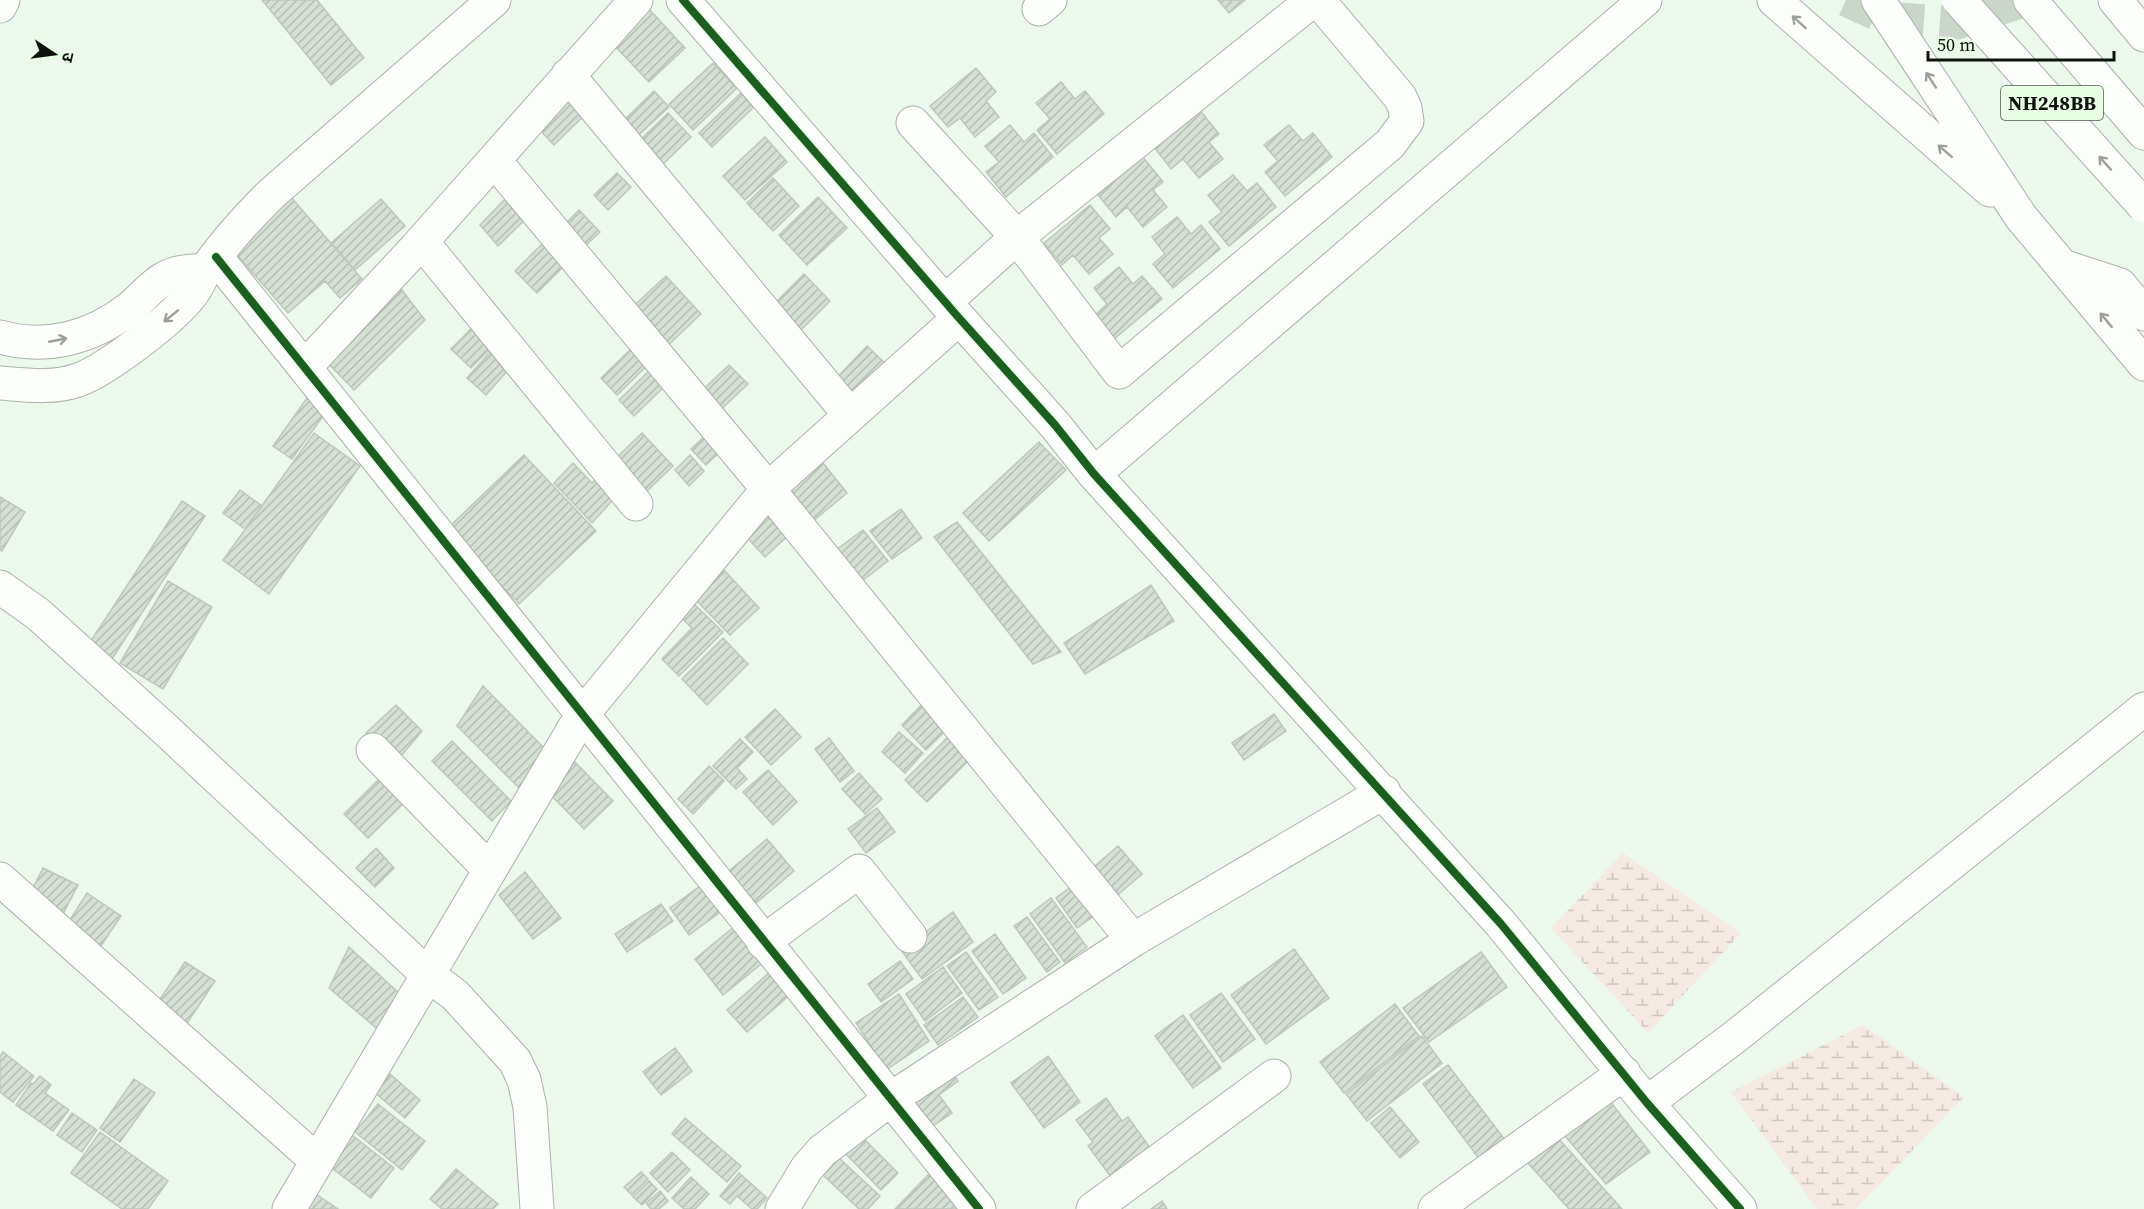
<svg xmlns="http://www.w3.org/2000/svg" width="2144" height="1209" font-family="'Source Serif 4','Noto Sans Devanagari',serif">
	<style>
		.wetland { fill: url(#wetland-marsh) }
		.building { fill: url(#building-hatch); stroke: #bec7bc; stroke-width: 1.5 }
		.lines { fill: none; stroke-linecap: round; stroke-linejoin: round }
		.highway-tunnel { stroke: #cbd6ca; stroke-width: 33; stroke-dasharray: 33 16; stroke-linecap: butt }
		.minor-casing { stroke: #aab3a8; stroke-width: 35 }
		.highway-casing { stroke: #aab3a8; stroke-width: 35 }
		.minor { stroke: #fcfefc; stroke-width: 33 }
		.highway { stroke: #fcfefc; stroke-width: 33 }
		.highway-bridge-casing { stroke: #aab3a8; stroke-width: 35; stroke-linecap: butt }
		.highway-bridge { stroke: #fcfefc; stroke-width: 33 }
		.cycleway-casing { stroke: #e8fee5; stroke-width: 11 }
		.cycleway { stroke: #1b5e20; stroke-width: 8 }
		.oneway { stroke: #9ca09c }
		.labels { text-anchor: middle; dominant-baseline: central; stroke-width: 6; stroke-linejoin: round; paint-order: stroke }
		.shield { fill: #e8fee5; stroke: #4f5a4d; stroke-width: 1.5 }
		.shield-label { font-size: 20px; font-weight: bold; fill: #0d140c }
	</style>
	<defs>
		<pattern id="wetland-marsh" width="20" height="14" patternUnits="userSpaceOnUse" patternTransform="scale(1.5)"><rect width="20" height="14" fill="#f4e9e3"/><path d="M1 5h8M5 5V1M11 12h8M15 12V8" fill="none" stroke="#d0c7c2"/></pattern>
		<pattern id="building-hatch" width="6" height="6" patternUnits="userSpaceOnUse" patternTransform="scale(1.5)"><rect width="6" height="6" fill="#d5dfd4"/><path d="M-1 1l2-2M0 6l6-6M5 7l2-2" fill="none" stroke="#b6beb5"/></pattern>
	</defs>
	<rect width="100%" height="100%" fill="#ecf8eb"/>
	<path class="wetland" d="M 1623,853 L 1741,933 L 1648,1033 L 1551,928 Z
		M 1863,1025 L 1964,1097 L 1856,1209 L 1817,1209 L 1731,1092 Z"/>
	<path class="building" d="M 262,0 L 317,0 L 364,58 L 331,85 Z
		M 1218,0 L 1245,0 L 1229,13 Z
		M 648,8 L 685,48 L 649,82 L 611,42 Z
		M 713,63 L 737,88 L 693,130 L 669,104 Z
		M 976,68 L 996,92 L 986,101 L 999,117 L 975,137 L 960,118 L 948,127 L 930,106 Z
		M 1061,82 L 1075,99 L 1085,91 L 1104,114 L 1057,154 L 1037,130 L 1050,119 L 1036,103 Z
		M 569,88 L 590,110 L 554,145 L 533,123 Z
		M 654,91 L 669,107 L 631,142 L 617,127 Z
		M 741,93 L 754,107 L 712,147 L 699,133 Z
		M 1199,109 L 1219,134 L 1209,142 L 1223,159 L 1199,178 L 1183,159 L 1171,169 L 1154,147 Z
		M 668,113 L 691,137 L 657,170 L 634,146 Z
		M 1010,125 L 1024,142 L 1034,133 L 1053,157 L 1006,197 L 986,172 L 999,162 L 985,146 Z
		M 1289,125 L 1303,141 L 1313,133 L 1332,157 L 1285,196 L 1265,172 L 1278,161 L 1264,145 Z
		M 765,137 L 787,162 L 745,200 L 723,176 Z
		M 1143,157 L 1163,182 L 1153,190 L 1167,207 L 1143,227 L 1127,207 L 1116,217 L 1098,195 Z
		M 617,173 L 631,187 L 608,210 L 594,195 Z
		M 1233,175 L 1247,191 L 1257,183 L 1276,207 L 1229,246 L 1209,222 L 1222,212 L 1208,195 Z
		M 773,178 L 799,206 L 773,231 L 747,203 Z
		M 513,191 L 532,213 L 498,246 L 480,225 Z
		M 290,196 L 362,279 L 340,298 L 325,281 L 288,313 L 231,248 Z
		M 818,197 L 847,228 L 807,265 L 779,235 Z
		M 381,199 L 405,226 L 355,270 L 331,243 Z
		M 1090,205 L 1110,229 L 1099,238 L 1113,254 L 1089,274 L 1073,255 L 1062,265 L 1044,243 Z
		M 579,210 L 600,232 L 581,250 L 560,229 Z
		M 1177,217 L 1191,234 L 1201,225 L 1220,249 L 1173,288 L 1153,264 L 1165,254 L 1152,237 Z
		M 549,237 L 571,259 L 537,293 L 515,271 Z
		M 1119,267 L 1133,284 L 1142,276 L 1162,299 L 1114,339 L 1095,315 L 1107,304 L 1094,288 Z
		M 804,274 L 830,301 L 795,336 L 769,309 Z
		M 666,276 L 701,314 L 662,351 L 626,313 Z
		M 401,289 L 425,320 L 354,390 L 324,359 Z
		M 482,318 L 499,340 L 471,368 L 451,349 Z
		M 498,343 L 517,360 L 486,395 L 467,378 Z
		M 635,345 L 651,362 L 617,395 L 601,378 Z
		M 867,346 L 888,366 L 850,405 L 830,385 Z
		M 729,365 L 748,384 L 713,417 L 694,398 Z
		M 654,366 L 669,382 L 634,416 L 619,400 Z
		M 307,398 L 326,412 L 292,459 L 273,446 Z
		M 710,431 L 725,447 L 706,465 L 691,449 Z
		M 314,433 L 360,466 L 269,594 L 223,560 Z
		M 642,433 L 673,466 L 642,496 L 611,463 Z
		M 1039,442 L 1066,470 L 989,541 L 963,513 Z
		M 524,455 L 596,531 L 519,604 L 447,529 Z
		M 690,455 L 704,471 L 689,486 L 675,470 Z
		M 573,463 L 592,483 L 603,472 L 620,492 L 592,523 L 554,483 Z
		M 823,463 L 847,493 L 813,521 L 789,491 Z
		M 240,490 L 262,506 L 245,529 L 223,513 Z
		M 0,497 L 25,512 L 2,551 L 0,550 Z
		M 182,501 L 205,516 L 110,662 L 87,647 Z
		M 770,508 L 792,532 L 765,557 L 743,533 Z
		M 901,509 L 922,538 L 892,559 L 870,531 Z
		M 957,522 L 1061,652 L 1033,664 L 934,537 Z
		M 863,530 L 888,561 L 857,585 L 832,553 Z
		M 724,570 L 759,608 L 730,635 L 694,598 Z
		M 168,581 L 212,607 L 163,689 L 120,663 Z
		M 1151,585 L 1174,621 L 1085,674 L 1064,643 Z
		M 691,601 L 723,632 L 679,676 L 662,659 L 692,628 L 678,615 Z
		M 723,638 L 748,664 L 707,705 L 682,679 Z
		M 483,686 L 548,752 L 519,788 L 457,726 Z
		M 925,701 L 950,726 L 926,750 L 902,725 Z
		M 396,705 L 422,731 L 396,762 L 366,733 Z
		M 775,709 L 801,737 L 771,765 L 745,737 Z
		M 1274,714 L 1286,731 L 1244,760 L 1232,743 Z
		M 956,729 L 978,751 L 927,802 L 905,780 Z
		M 899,732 L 923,753 L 905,773 L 882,752 Z
		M 829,738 L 854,771 L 840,782 L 815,749 Z
		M 740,739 L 753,752 L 737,768 L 747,779 L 736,789 L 713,766 Z
		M 452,741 L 511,801 L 492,821 L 432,761 Z
		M 575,762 L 613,801 L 584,829 L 546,790 Z
		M 709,766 L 724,781 L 693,814 L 678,799 Z
		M 768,770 L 797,802 L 773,825 L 743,792 Z
		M 859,773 L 882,799 L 865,814 L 842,789 Z
		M 383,775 L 407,800 L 368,838 L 344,814 Z
		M 877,808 L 895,832 L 866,853 L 848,829 Z
		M 767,839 L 794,871 L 756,903 L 729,871 Z
		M 1118,846 L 1142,874 L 1112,900 L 1088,872 Z
		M 376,848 L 394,868 L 375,887 L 356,868 Z
		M 43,868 L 78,885 L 63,914 L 29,896 Z
		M 525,872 L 561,918 L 533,939 L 499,895 Z
		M 1080,880 L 1102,910 L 1077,928 L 1056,898 Z
		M 703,884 L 723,910 L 689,935 L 670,908 Z
		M 87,893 L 121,916 L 97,952 L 66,926 Z
		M 1051,898 L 1087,947 L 1065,963 L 1030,914 Z
		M 661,904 L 673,921 L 627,952 L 615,934 Z
		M 953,912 L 973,942 L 922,979 L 901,950 Z
		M 1027,917 L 1060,962 L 1047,972 L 1014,926 Z
		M 736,925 L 765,961 L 723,995 L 695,959 Z
		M 995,934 L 1026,978 L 1003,994 L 972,951 Z
		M 349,947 L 400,994 L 381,1032 L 329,988 Z
		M 1294,949 L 1329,998 L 1266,1044 L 1231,995 Z
		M 966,952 L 998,997 L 979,1010 L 947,966 Z
		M 1481,952 L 1507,987 L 1429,1042 L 1403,1008 Z
		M 900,961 L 913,979 L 881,1002 L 868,984 Z
		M 185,962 L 215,981 L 184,1028 L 154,1008 Z
		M 943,967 L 962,993 L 925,1021 L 906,994 Z
		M 770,972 L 790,995 L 747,1032 L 727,1010 Z
		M 1221,993 L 1255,1039 L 1223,1062 L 1190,1015 Z
		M 899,994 L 929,1041 L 886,1070 L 856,1023 Z
		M 963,997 L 978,1017 L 938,1045 L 924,1025 Z
		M 1395,1004 L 1419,1036 L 1344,1093 L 1320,1062 Z
		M 1183,1015 L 1221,1068 L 1193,1088 L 1155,1036 Z
		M 1422,1036 L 1442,1063 L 1367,1121 L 1346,1094 Z
		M 675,1048 L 692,1071 L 661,1095 L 643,1072 Z
		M 3,1052 L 34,1076 L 13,1102 L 0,1092 L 0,1056 Z
		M 1048,1056 L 1080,1102 L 1044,1128 L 1011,1083 Z
		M 946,1063 L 958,1081 L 939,1095 L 952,1113 L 930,1128 L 904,1091 Z
		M 1448,1065 L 1509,1145 L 1483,1164 L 1423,1084 Z
		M 390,1074 L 420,1100 L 405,1118 L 375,1093 Z
		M 40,1076 L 51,1085 L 45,1093 L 69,1110 L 53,1131 L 16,1105 L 31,1083 L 33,1084 Z
		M 134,1079 L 155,1093 L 120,1142 L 100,1128 Z
		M 1605,1095 L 1650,1152 L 1606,1184 L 1559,1129 Z
		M 1106,1098 L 1122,1121 L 1128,1117 L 1153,1152 L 1114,1181 L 1088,1146 L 1093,1142 L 1076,1120 Z
		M 378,1104 L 425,1141 L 402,1170 L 355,1132 Z
		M 1390,1107 L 1419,1142 L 1400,1158 L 1371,1123 Z
		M 72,1113 L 97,1130 L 82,1152 L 57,1135 Z
		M 685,1118 L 741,1166 L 727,1182 L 672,1134 Z
		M 100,1132 L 168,1181 L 148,1209 L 122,1209 L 71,1173 Z
		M 858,1133 L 898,1173 L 881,1190 L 841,1149 Z
		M 352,1135 L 394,1168 L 371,1198 L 328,1165 Z
		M 1557,1137 L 1622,1209 L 1569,1209 L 1528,1163 Z
		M 672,1152 L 690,1170 L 668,1192 L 650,1173 Z
		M 839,1158 L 880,1196 L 868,1209 L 859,1209 L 823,1175 Z
		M 456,1169 L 498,1204 L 493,1209 L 442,1209 L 430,1199 Z
		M 933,1170 L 962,1209 L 895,1209 Z
		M 641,1172 L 648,1179 L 632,1195 L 624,1187 Z
		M 739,1173 L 767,1198 L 757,1209 L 752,1209 L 737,1196 L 730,1204 L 720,1196 Z
		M 691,1177 L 709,1194 L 695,1209 L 684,1209 L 672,1198 Z
		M 649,1181 L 657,1189 L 642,1205 L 633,1197 Z
		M 660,1191 L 668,1201 L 659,1209 L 651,1209 L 646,1203 Z
		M 316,1194 L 338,1209 L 306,1209 Z
		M 1162,1201 L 1167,1209 L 1151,1209 Z"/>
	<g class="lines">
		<path class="highway-tunnel" d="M 1846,0 L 1885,18 L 1957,23 L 2026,0"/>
		<defs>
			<path id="minor" d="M 683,0 L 959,318 L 1055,425 L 1094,474 L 1501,924 L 1647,1103 L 1740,1209
				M 0,6 L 3,0
				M 1039,9 L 1050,0
				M 568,75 L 850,415
				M 913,123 L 1017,237 L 1119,372 L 1390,144 L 1407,121 L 1405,108 L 1400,97 L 1318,0
				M 494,160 L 768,489 L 1133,940
				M 422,242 L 636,504
				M 216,257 L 979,1209
				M 946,301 L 1017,237 L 1313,0
				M 0,337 C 46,350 92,338 130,308 C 141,299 152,285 165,278 C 177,271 192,271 205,270
				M 305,367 L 415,249 L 636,0
				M 0,383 C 25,385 54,389 78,380 C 106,370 172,320 191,295 C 198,287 201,276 207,268 C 226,241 247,218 270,195 L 494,0
				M 1094,474 L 1645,0
				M 0,587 L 38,614 L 166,730 L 428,975 L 455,995 L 515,1061 L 524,1080 L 530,1107 L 537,1209
				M 373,750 L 490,870
				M 0,879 L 317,1161
				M 763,942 L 859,871 L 910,936
				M 1647,1103 L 1736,1036 L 2144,709
				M 289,1209 L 582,715 L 768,489 L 959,318
				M 782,1209 L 807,1168 L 822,1151 L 889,1100 L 1133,940 L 1384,792
				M 1093,1209 L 1274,1076
				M 1435,1209 L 1624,1073"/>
			<path id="highway" d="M 1774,0 L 1990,190
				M 1878,0 L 2021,217 L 2144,364
				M 2030,0 L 2144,133
				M 2115,0 L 2144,35
				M 2062,266 L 2120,285 L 2144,314"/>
		</defs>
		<use href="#minor" class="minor-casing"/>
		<use href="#highway" class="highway-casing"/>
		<use href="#minor" class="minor"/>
		<use href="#highway" class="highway"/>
		<defs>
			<path id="highway-bridge" d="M 1959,0 L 2144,206"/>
		</defs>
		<use href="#highway-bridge" class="highway-bridge-casing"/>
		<use href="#highway-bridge" class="highway-bridge"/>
		<defs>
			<path id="cycleway" d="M 683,0 L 959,318 L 1055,425 L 1094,474 L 1501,924 L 1647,1103 L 1740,1209
				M 216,257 L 979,1209"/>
		</defs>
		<use href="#cycleway" class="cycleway-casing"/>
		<use href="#cycleway" class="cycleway"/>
	</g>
	<defs><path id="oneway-shaft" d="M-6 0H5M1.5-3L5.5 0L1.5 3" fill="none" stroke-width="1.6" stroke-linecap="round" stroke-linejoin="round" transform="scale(1.5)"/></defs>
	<g class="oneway">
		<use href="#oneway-shaft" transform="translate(1799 22) rotate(-138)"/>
		<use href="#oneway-shaft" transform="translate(1931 80) rotate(-123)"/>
		<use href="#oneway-shaft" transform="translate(1945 151) rotate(-139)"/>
		<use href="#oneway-shaft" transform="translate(2105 163) rotate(-132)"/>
		<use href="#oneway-shaft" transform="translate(171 316) rotate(141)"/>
		<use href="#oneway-shaft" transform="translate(2106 320) rotate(-130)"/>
		<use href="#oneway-shaft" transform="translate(58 340) rotate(-11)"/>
	</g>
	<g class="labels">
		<rect class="shield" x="2001" y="86" width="102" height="34" rx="4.5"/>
		<g class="shield-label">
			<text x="2052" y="103">NH248BB</text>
		</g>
	</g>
	<g transform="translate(54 54) rotate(103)" stroke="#e8fee5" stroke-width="4.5" paint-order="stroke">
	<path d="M0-4.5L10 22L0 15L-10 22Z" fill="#0d140c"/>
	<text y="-9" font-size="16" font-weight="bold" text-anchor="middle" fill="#0d140c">उ</text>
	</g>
	<path d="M1928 51v9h186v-9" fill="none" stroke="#0d140c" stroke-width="3"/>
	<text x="1937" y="51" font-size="18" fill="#0d140c" stroke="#e8fee5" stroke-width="4.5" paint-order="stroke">50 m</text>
</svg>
